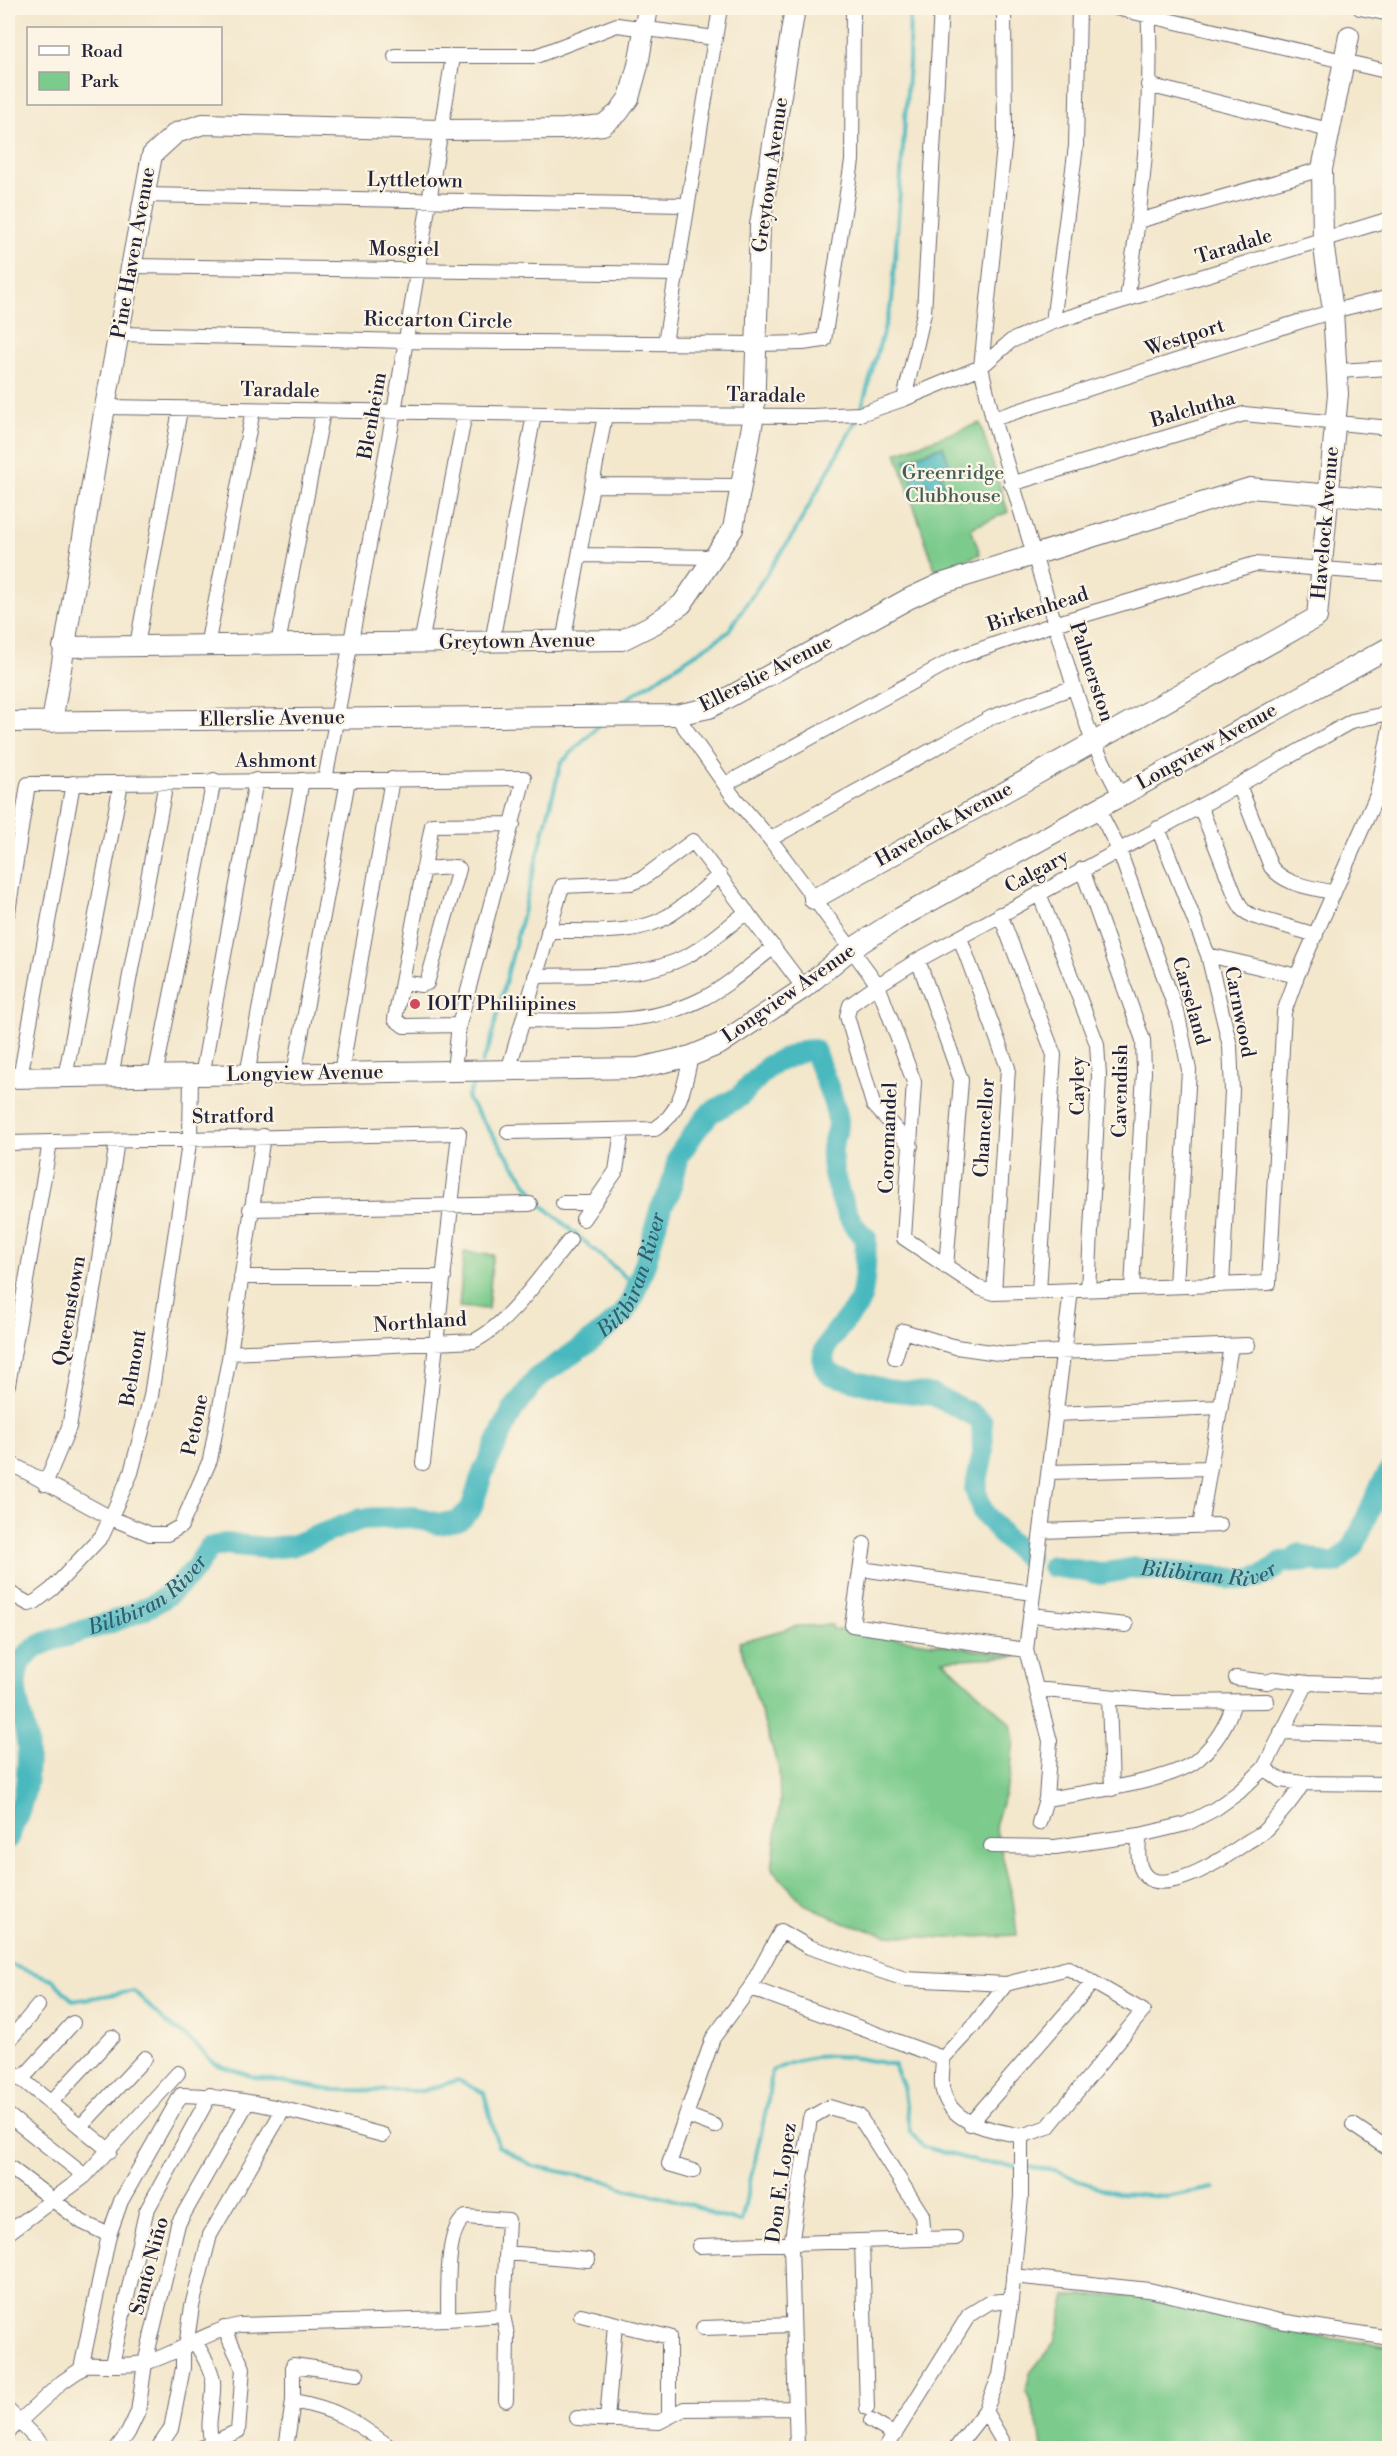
<svg xmlns="http://www.w3.org/2000/svg" width="1397" height="2456" font-family="'Libre Bodoni',serif">
	<style>
		.green { fill: #7bcb8c; stroke: #4e7664; stroke-width: 1.5 }
		.water { fill: #4ab9bf; stroke: #366e7d; stroke-width: 1.5 }
		.lines { fill: none; stroke-linecap: round; stroke-linejoin: round }
		.stream { stroke: #4ab9bf; stroke-width: 4 }
		.river { stroke: #4ab9bf; stroke-width: 22 }
		.street-casing { stroke: #6b676e; stroke-width: 16 }
		.secondary-casing { stroke: #6b676e; stroke-width: 22 }
		.street { stroke: #fff; stroke-width: 14 }
		.secondary { stroke: #fff; stroke-width: 20 }
		.poi-dot { fill: #d1495b; stroke: #fcf5e5; stroke-width: 2 }
		.labels { text-anchor: middle; dominant-baseline: central; stroke-width: 4.5; stroke-linejoin: round; paint-order: stroke }
		.street-label { font-size: 20px; fill: #22223b; stroke: #fcf5e5 }
		.park-label { font-size: 20px; fill: #415d57; stroke: #fcf5e5 }
		.poi-label { font-size: 20px; fill: #22223b; stroke: #fcf5e5; text-anchor: start }
		.water-label { font-size: 21px; font-style: italic; fill: #325e70; stroke: #fcf5e5 }
	</style>
	<rect width="100%" height="100%" fill="#fcf5e5"/>
	<filter id="ink" filterUnits="userSpaceOnUse"><feTurbulence type="fractalNoise" baseFrequency=".0167" numOctaves="2"/><feDisplacementMap in="SourceGraphic" scale="12" xChannelSelector="R" yChannelSelector="G"/><feConvolveMatrix kernelMatrix="1 2 1 2 8 2 1 2 1" color-interpolation-filters="sRGB"/></filter>
	<filter id="wash" filterUnits="userSpaceOnUse"><feTurbulence type="fractalNoise" baseFrequency=".008" numOctaves="4" result="noise"/><feDisplacementMap in="SourceGraphic" scale="24" xChannelSelector="R" yChannelSelector="G"/><feGaussianBlur stdDeviation="1.35" result="paint"/><feColorMatrix in="noise" values="0 0 0 0 0 0 0 0 0 0 0 0 0 0 0 0 0 1.4 0 .05"/><feComposite in="paint" operator="in"/></filter>
	<g filter="url(#wash)">
		<rect width="100%" height="100%" fill="#f3e7cc"/>
		<path class="green" d="M 980,423 L 1008,512 L 971,528 L 980,554 L 936,572 L 896,453 Z
			M 464,1252 L 493,1255 L 488,1309 L 459,1307 Z
			M 832,1625 L 833,1629 L 1019,1656 L 943,1660 L 1011,1724 L 1014,1740 L 1010,1776 L 995,1826 L 1013,1899 L 1017,1935 L 948,1938 L 886,1935 L 844,1923 L 804,1904 L 772,1869 L 780,1803 L 779,1770 L 739,1642 L 797,1626 Z
			M 1132,2295 L 1298,2334 L 1389,2346 L 1389,2448 L 1042,2448 L 1039,2426 L 1026,2390 L 1030,2373 L 1055,2341 L 1066,2296 Z"/>
		<path class="water" d="M 943,446 L 951,470 L 940,475 L 944,484 L 930,489 L 926,480 L 913,485 L 905,460 Z"/>
		<g class="lines">
			<path class="stream" d="M 861,410 L 892,301 L 909,63 L 910,8
				M 615,709 L 622,702 L 727,633 L 794,533 L 858,417
				M 482,1063 L 489,1047 L 561,763 L 601,723
				M 477,1076 L 467,1098 L 541,1204 L 636,1286
				M 8,1964 L 52,1979 L 73,2001 L 134,1991 L 165,2022 L 188,2038 L 215,2064 L 254,2077 L 332,2090 L 422,2091 L 458,2080 L 484,2093 L 498,2146 L 533,2166 L 603,2180 L 629,2190 L 661,2196 L 701,2208 L 713,2215 L 741,2222 L 767,2106 L 772,2071 C 817,2048 847,2056 894,2065 L 903,2086 L 910,2132 L 924,2147 L 979,2162 L 1057,2170 L 1079,2181 L 1120,2194 L 1166,2197 L 1214,2188"/>
			<g class="river">
				<path d="M 1298,1554 L 1324,1563 L 1336,1563 L 1354,1546 L 1381,1485 L 1390,1471"/>
				<path id="s1" d="M 1052,1566 L 1101,1574 L 1134,1568 L 1246,1580 L 1264,1575 L 1282,1562 L 1310,1560"/>
				<path id="s2" d="M 8,1838 C 16,1819 27,1794 27,1773 C 28,1763 28,1751 27,1741 C 23,1715 5,1680 25,1657 C 36,1644 55,1639 70,1635 C 132,1615 173,1608 209,1548 L 225,1544 L 267,1548 L 291,1546 L 361,1519 L 412,1517 L 439,1524 L 458,1521 L 471,1509 L 483,1472 L 512,1411 L 538,1377 L 587,1344 L 623,1315 L 632,1299 L 645,1264 L 660,1210 L 670,1191 L 679,1155 L 696,1130 L 710,1113 L 739,1097 L 770,1065 L 802,1051 L 814,1050 C 821,1070 836,1102 838,1121 C 839,1131 833,1139 832,1149 C 830,1173 846,1224 866,1238 C 865,1257 866,1279 861,1298 C 855,1318 807,1348 829,1374 L 887,1390 L 933,1395 L 970,1413 L 982,1422 L 983,1454 L 975,1489 L 983,1512 L 1006,1539 L 1028,1558"/>
			</g>
		</g>
	</g>
	<g filter="url(#ink)">
		<g class="lines">
			<defs>
				<path id="street" d="M 1004,8 L 1005,137 L 981,367 L 993,419 L 1074,687 L 1093,742 L 1120,795
					M 1116,8 L 1390,72
					M 1360,8 L 1390,14
					M 395,56 L 536,56 L 617,25 L 715,38
					M 1148,85 L 1329,130
					M 143,195 L 686,205
					M 1138,221 L 1322,169
					M 132,266 L 677,274
					M 1127,299 C 1141,206 1154,102 1148,8
					M 1053,322 L 1076,146 L 1079,8
					M 119,334 L 406,341 L 757,344 L 803,343 L 824,340 L 852,161 L 853,8
					M 665,343 L 720,8
					M 1338,371 L 1390,368
					M 904,399 L 924,313 L 941,8
					M 105,407 L 605,415 L 812,416 L 860,414 L 904,399 L 981,367 L 1011,341 L 1053,322 L 1390,219
					M 993,419 L 1333,311 L 1390,297
					M 1011,484 L 1244,414 L 1390,428
					M 592,485 L 742,486
					M 579,555 L 714,557
					M 492,642 L 534,414
					M 563,642 L 605,415
					M 278,644 L 323,412
					M 421,644 L 465,413
					M 137,645 L 180,410
					M 207,646 L 253,410
					M 676,715 L 733,796 L 770,839 L 878,985 L 914,1082 L 904,1238 L 979,1288 L 994,1293 L 1269,1283 L 1284,1012 L 1297,976 L 1377,795 L 1390,728
					M 325,780 L 394,412 L 453,57
					M 726,784 L 958,657 L 1054,624 L 1255,564 L 1390,574
					M 1239,785 L 1271,867 C 1286,886 1312,887 1334,893
					M 1200,806 L 1237,900 L 1243,910 L 1252,916 L 1316,935
					M 1098,809 L 1119,850 L 1178,1016 L 1189,1070 L 1176,1286
					M 1158,828 L 1208,955 L 1230,1046 L 1232,1091 L 1222,1285
					M 770,839 L 992,717 L 1074,687
					M 1082,869 L 1143,1040 L 1144,1072 L 1132,1288
					M 1039,893 L 1097,1044 L 1099,1076 L 1088,1290
					M 8,912 L 28,784 L 524,778 L 459,1025 L 454,1070
					M 1000,914 L 1054,1055 L 1039,1291
					M 548,931 C 585,930 635,937 668,916 C 687,905 703,889 720,875
					M 960,938 L 1008,1068 L 994,1293
					M 1208,955 L 1297,976
					M 918,960 L 961,1080 L 946,1267
					M 535,976 C 586,974 641,980 687,956 C 708,945 728,926 747,912
					M 402,982 L 421,985 L 427,983 L 459,869 L 455,867 L 423,869
					M 524,1020 C 582,1020 646,1027 700,1000 C 727,987 750,965 774,947
					M 459,1025 L 404,1026 L 395,1019 L 432,825 L 513,824
					M 508,1071 L 562,886 L 631,883 L 643,878 L 693,841 L 804,988
					M 341,1073 L 392,779
					M 294,1074 L 348,780
					M 247,1075 L 302,780
					M 155,1076 L 214,780
					M 202,1076 L 256,780
					M 111,1077 L 166,782
					M 20,1078 L 73,783
					M 65,1078 L 121,783
					M 508,1132 L 655,1129 C 681,1113 685,1083 691,1056
					M 8,1143 L 459,1133 L 423,1463
					M 911,1146 L 873,1104 L 847,1016 L 850,1005 L 878,985 L 918,960 L 1239,785 L 1352,721 L 1390,713
					M 563,1203 L 594,1203
					M 250,1209 L 530,1204
					M 583,1219 L 616,1171 L 622,1131
					M 241,1277 L 444,1277
					M 230,1353 L 474,1341 C 509,1324 544,1271 570,1240
					M 895,1358 L 903,1331 L 956,1347 L 1005,1354 L 1248,1345
					M 8,1385 L 50,1142
					M 1055,1414 L 1221,1407
					M 8,1462 L 111,1518 L 150,1534 L 167,1534 L 181,1526 L 210,1460 L 230,1353 L 263,1136
					M 1049,1472 L 1209,1468
					M 45,1484 L 69,1427 L 95,1285 L 117,1141
					M 1200,1526 L 1231,1346
					M 1041,1531 L 1220,1525
					M 864,1544 L 852,1625 L 1026,1650
					M 861,1569 L 1033,1593
					M 8,1592 L 29,1604 L 35,1602 L 52,1589 L 102,1536 L 131,1473 L 151,1396 L 190,1137 L 191,1076
					M 1030,1615 L 1126,1625
					M 1236,1678 L 1267,1682 L 1276,1679 L 1307,1683 L 1390,1686
					M 1036,1689 L 1165,1702 L 1267,1701
					M 1109,1697 L 1112,1789
					M 1281,1732 L 1390,1735
					M 1264,1768 L 1280,1780 L 1303,1783 L 1390,1784
					M 1046,1799 C 1081,1793 1171,1782 1197,1760 C 1214,1745 1228,1724 1234,1702
					M 1039,1823 L 1046,1799 L 1050,1741 L 1026,1650 L 1071,1291
					M 1140,1835 C 1125,1922 1215,1865 1247,1842 C 1253,1838 1261,1835 1266,1829 C 1280,1815 1293,1800 1303,1783
					M 991,1846 L 1055,1847 L 1140,1835 L 1186,1824 L 1215,1809 L 1239,1792 L 1264,1768 L 1307,1683
					M 1006,1984 L 974,2025 L 943,2058 C 943,2068 940,2082 943,2091 C 952,2126 992,2129 1021,2136
					M 750,1988 L 943,2058
					M 8,2042 L 38,2006
					M 8,2068 L 110,2151
					M 21,2080 L 73,2023
					M 50,2103 L 112,2037
					M 8,2115 L 85,2176
					M 686,2115 L 715,2126
					M 970,2124 L 1093,1982
					M 1353,2125 L 1390,2150
					M 80,2127 L 145,2058
					M 8,2166 L 82,2222 L 109,2235
					M 693,2171 L 669,2164 L 713,2038 L 750,1988 L 781,1931 L 809,1947 L 905,1979 L 1006,1984 L 1068,1968 L 1143,2011 L 1048,2127 L 1021,2136
					M 8,2233 L 85,2176 L 178,2073
					M 862,2242 L 867,2408
					M 699,2246 L 956,2238
					M 507,2253 L 588,2260
					M 1013,2276 L 1149,2290 L 1280,2321 L 1390,2338
					M 581,2315 L 669,2337 L 669,2417
					M 448,2319 C 449,2296 444,2229 466,2217 L 508,2220 L 503,2315 L 507,2335 L 506,2400
					M 703,2328 L 792,2325
					M 195,2342 C 202,2354 211,2367 213,2381 C 215,2402 205,2422 212,2442
					M 186,2347 L 192,2306 L 210,2235 L 283,2110
					M 112,2364 L 146,2212 L 210,2095
					M 82,2365 C 101,2364 131,2367 148,2362 C 180,2352 207,2331 240,2325 L 448,2319 L 503,2315
					M 293,2401 C 338,2409 356,2422 391,2448
					M 8,2410 L 45,2448
					M 985,2411 L 1002,2440 L 1002,2448
					M 577,2418 L 659,2422 L 684,2409 L 794,2408
					M 607,2420 L 615,2324
					M 871,2421 L 895,2435
					M 8,2432 L 62,2382 L 81,2369 L 109,2235 L 121,2201 L 181,2095 C 249,2096 317,2118 383,2135
					M 117,2448 L 128,2433 L 138,2412 L 145,2363 L 178,2224 L 247,2103
					M 158,2448 L 171,2429 L 183,2368 L 183,2350
					M 201,2448 L 238,2431 L 243,2368 L 224,2328
					M 286,2448 L 293,2401 L 293,2365 L 357,2374
					M 797,2448 L 791,2245 L 810,2118 L 829,2107 L 859,2116 L 922,2215 L 924,2239
					M 886,2448 L 969,2315 L 990,2302 L 1011,2300
					M 956,2448 L 985,2411 L 1000,2375 L 1011,2300 L 1021,2197 L 1021,2136"/>
				<path id="secondary" d="M 63,647 L 622,640 L 654,624 L 682,604 L 733,529 L 754,415 L 760,225 L 795,8
					M 8,722 L 676,715 L 709,708 L 908,599 L 940,584 L 1250,488 L 1390,500
					M 52,722 L 105,407 L 152,155 L 176,133 L 203,124 L 440,130 L 564,129 L 603,125 L 618,113 L 629,98 L 638,65 L 648,8
					M 814,899 L 1317,617 L 1338,394 L 1333,311 L 1323,241 L 1322,169 L 1349,36
					M 8,1078 L 639,1068 L 691,1056 L 720,1044 L 804,988 L 850,950 L 898,919 L 1390,647"/>
			</defs>
			<use href="#street" class="street-casing"/>
			<use href="#secondary" class="secondary-casing"/>
			<use href="#street" class="street"/>
			<use href="#secondary" class="secondary"/>
		</g>
	</g>
	<circle class="poi-dot" cx="415" cy="1004" r="6"/>
	<g class="labels">
		<g class="street-label">
			<text transform="translate(771 175) rotate(-82)">Greytown Avenue</text>
			<text transform="translate(415 181) rotate(1)">Lyttletown</text>
			<text transform="translate(1234 247) rotate(-17)">Taradale</text>
			<text transform="translate(404 250) rotate(1)">Mosgiel</text>
			<text transform="translate(134 253) rotate(-80)">Pine Haven Avenue</text>
			<text transform="translate(438 321) rotate(1)">Riccarton Circle</text>
			<text transform="translate(1185 338) rotate(-18)">Westport</text>
			<text transform="translate(280 391) rotate(1)">Taradale</text>
			<text transform="translate(766 396) rotate(1)">Taradale</text>
			<text transform="translate(1193 410) rotate(-16)">Balclutha</text>
			<text transform="translate(373 416) rotate(-80)">Blenheim</text>
			<text transform="translate(1326 523) rotate(-85)">Havelock Avenue</text>
			<text transform="translate(1038 610) rotate(-18)">Birkenhead</text>
			<text transform="translate(517 642) rotate(-1)">Greytown Avenue</text>
			<text transform="translate(1091 672) rotate(72)">Palmerston</text>
			<text transform="translate(766 674) rotate(-27)">Ellerslie Avenue</text>
			<text transform="translate(272 719) rotate(-1)">Ellerslie Avenue</text>
			<text transform="translate(1207 747) rotate(-29)">Longview Avenue</text>
			<text x="276" y="761">Ashmont</text>
			<text transform="translate(944 825) rotate(-29)">Havelock Avenue</text>
			<text transform="translate(1037 872) rotate(-29)">Calgary</text>
			<text transform="translate(789 994) rotate(-35)">Longview Avenue</text>
			<text transform="translate(1190 1001) rotate(74)">Carseland</text>
			<text transform="translate(1239 1012) rotate(79)">Carnwood</text>
			<text transform="translate(305 1074) rotate(-1)">Longview Avenue</text>
			<text transform="translate(1078 1086) rotate(-90)">Cayley</text>
			<text transform="translate(1121 1091) rotate(-89)">Cavendish</text>
			<text transform="translate(233 1117) rotate(-1)">Stratford</text>
			<text transform="translate(985 1128) rotate(-86)">Chancellor</text>
			<text transform="translate(889 1138) rotate(-88)">Coromandel</text>
			<text transform="translate(70 1311) rotate(-80)">Queenstown</text>
			<text transform="translate(420 1323) rotate(-4)">Northland</text>
			<text transform="translate(134 1368) rotate(-81)">Belmont</text>
			<text transform="translate(196 1425) rotate(-78)">Petone</text>
			<text transform="translate(782 2183) rotate(-82)">Don E. Lopez</text>
			<text transform="translate(150 2266) rotate(-75)">Santo Niño</text>
		</g>
		<g class="park-label">
			<text x="953" y="473">Greenridge<tspan x="953" dy="23">Clubhouse</tspan></text>
		</g>
		<g class="poi-label">
			<text x="427" y="1004">IOIT Philiipines</text>
		</g>
		<g class="water-label">
			<text stroke="none"><textPath href="#s2" startOffset="975">Bilibiran River</textPath></text>
			<text stroke="none"><textPath href="#s1" startOffset="159">Bilibiran River</textPath></text>
			<text stroke="none"><textPath href="#s2" startOffset="327">Bilibiran River</textPath></text>
		</g>
	</g>
	<rect width="1397" height="2456" fill="none" stroke="#fcf5e5" stroke-width="30"/>
	<rect x="27" y="27" width="195" height="78" fill="#fcf5e5" stroke="#a5a1a1" stroke-width="1.5"/>
	<rect x="39" y="46" width="30" height="9" fill="#ffffff" stroke="#a5a1a1" stroke-width="1.5"/>
	<text x="81" y="57" font-size="18" fill="#22223b">Road</text>
	<rect x="39" y="72" width="30" height="18" fill="#7bcb8c" stroke="#a5a1a1" stroke-width="1.5"/>
	<text x="81" y="87" font-size="18" fill="#22223b">Park</text>
</svg>
